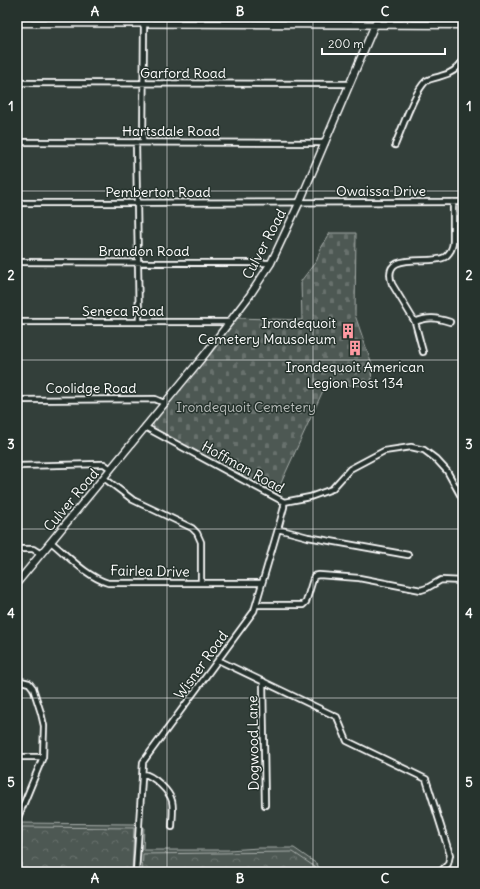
<svg xmlns="http://www.w3.org/2000/svg" width="480" height="889" font-family="Delius,sans-serif">
	<style>
		.green { fill: #4d5853; stroke: #a6aca9 }
		.forest { fill: url(#forest-crowns); stroke: #a6aca9 }
		.cemetery { fill: url(#cemetery-stones); stroke: #a6aca9 }
		.lines { fill: none; stroke-linecap: round; stroke-linejoin: round }
		.street-casing { stroke: #fff; stroke-width: 8 }
		.secondary-casing { stroke: #fff; stroke-width: 9 }
		.street { stroke: #26332d; stroke-width: 4.5 }
		.secondary { stroke: #26332d; stroke-width: 6 }
		.grid { fill: none; stroke: #fff; stroke-width: 1; stroke-opacity: 0.55 }
		.labels { text-anchor: middle; dominant-baseline: central; stroke-width: 3; stroke-linejoin: round; paint-order: stroke }
		.street-label { font-size: 14px; fill: #fff; stroke: #26332d }
		.poi-label { font-size: 14px; fill: #fff; stroke: #26332d; text-anchor: end }
		.park-label { font-size: 14px; fill: #b8bcba; stroke: #26332d }
		.neatline { fill: none; stroke: #fff; stroke-width: 1.5 }
		.grid-label { font-size: 13px; text-anchor: middle; font-weight: bold; fill: #fff }
	</style>
	<defs>
		<pattern id="forest-crowns" width="20" height="18" patternUnits="userSpaceOnUse"><rect width="20" height="18" fill="#4d5853"/><path d="M2 6a3 3 0 1 1 6 0M12 15a3 3 0 1 1 6 0" fill="none" stroke="#68716d"/></pattern>
		<pattern id="cemetery-stones" width="16" height="16" patternUnits="userSpaceOnUse"><rect width="16" height="16" fill="#4d5853"/><path d="M2 7V4a2 2 0 0 1 4 0v3zM10 15v-3a2 2 0 0 1 4 0v3z" fill="#68716d"/></pattern>
	</defs>
	<rect width="100%" height="100%" fill="#333f3a"/>
	<filter id="ink" filterUnits="userSpaceOnUse"><feTurbulence type="fractalNoise" baseFrequency=".025" numOctaves="2"/><feDisplacementMap in="SourceGraphic" scale="8" xChannelSelector="R" yChannelSelector="G"/><feConvolveMatrix kernelMatrix="1 2 1 2 8 2 1 2 1" color-interpolation-filters="sRGB"/></filter>
	<g filter="url(#ink)">
		<path class="green" d="M 17,823 L 135,824 L 144,827 L 143,850 L 228,850 L 259,848 L 294,848 L 317,864 L 321,872 L 17,872 Z"/>
		<path class="forest" d="M 22,827 L 134,828 L 132,872 L 21,872 Z
			M 293,852 L 315,867 L 317,872 L 142,872 L 143,854 Z"/>
		<path class="cemetery" d="M 330,233 L 356,233 L 355,315 L 372,365 L 371,386 L 326,384 L 276,494 L 157,430 L 154,428 L 153,423 L 237,318 L 302,320 L 301,281 L 317,260 L 320,250 Z"/>
		<g class="lines">
			<defs>
				<path id="street" d="M 17,83 L 349,84
					M 17,142 L 325,143
					M 136,142 L 139,322
					M 143,142 L 144,24
					M 395,145 C 402,129 414,92 426,81 C 431,78 436,78 441,76 C 450,74 458,69 463,60
					M 17,203 L 463,202
					M 17,262 L 271,263
					M 17,322 L 230,322
					M 415,322 C 428,316 437,318 450,322
					M 423,352 L 415,322 L 392,284 C 380,249 430,266 445,257 C 450,253 453,247 453,241 L 453,202
					M 17,400 L 155,399 L 164,403
					M 145,427 L 284,502 L 310,497 L 332,489 L 350,469 L 384,451 L 411,447 L 424,450 L 436,459 L 447,471 L 463,500
					M 17,466 L 100,464 L 104,464 L 111,469
					M 104,478 L 133,500 L 192,528 L 197,533 L 201,542 L 201,583
					M 278,529 L 308,537 L 408,555
					M 51,542 C 68,556 87,577 108,583 L 262,583
					M 17,549 L 33,549 L 41,554
					M 256,605 L 303,605 L 306,602 L 314,576 L 319,575 L 359,578 L 421,590 L 427,588 L 441,580 L 463,581
					M 218,660 L 337,717 L 347,741 L 426,779 L 450,855 L 448,864 L 440,872
					M 17,680 L 29,683 L 33,688 L 41,713 L 44,726 L 43,757 L 17,820
					M 263,681 L 265,805
					M 17,757 L 43,757
					M 143,774 C 153,775 170,792 172,801 C 174,809 172,819 172,827
					M 136,872 L 143,762 L 254,611 L 278,529 L 284,507 L 284,502"/>
				<path id="secondary" d="M 17,23 L 463,25
					M 17,583 L 206,353 L 250,295 L 271,263 L 301,199 L 378,17"/>
			</defs>
			<use href="#street" class="street-casing"/>
			<use href="#secondary" class="secondary-casing"/>
			<use href="#street" class="street"/>
			<use href="#secondary" class="secondary"/>
		</g>
	</g>
	<path class="grid" d="M 167,17 L 167,872M 313,17 L 313,872M 17,191 L 463,191M 17,360 L 463,360M 17,529 L 463,529M 17,698 L 463,698"/>
	<defs>
		<symbol id="building-bare" viewBox="-9 -9 18 18"><path d="M-4-6H4V6H1V3H-1V6H-4ZM-2.5-4.3h1.7v1.8h-1.7ZM.8-4.3h1.7v1.8H.8ZM-2.5-1h1.7V.8h-1.7ZM.8-1h1.7V.8H.8Z" fill="#ff9aa2" stroke="#26332d" stroke-width="2.5" paint-order="stroke"/></symbol>
	</defs>
	<g fill-rule="evenodd">
		<use href="#building-bare" x="337" y="320" width="22" height="22"/>
		<use href="#building-bare" x="344" y="337" width="22" height="22"/>
	</g>
	<g class="labels">
		<g class="street-label">
			<text x="183" y="73">Garford Road</text>
			<text x="171" y="131">Hartsdale Road</text>
			<text x="381" y="191">Owaissa Drive</text>
			<text x="158" y="192">Pemberton Road</text>
			<text transform="translate(264 244) rotate(-62)">Culver Road</text>
			<text x="144" y="251">Brandon Road</text>
			<text x="123" y="311">Seneca Road</text>
			<text x="91" y="388">Coolidge Road</text>
			<text transform="translate(243 467) rotate(29)">Hoffman Road</text>
			<text transform="translate(71 500) rotate(-50)">Culver Road</text>
			<text transform="translate(150 571) rotate(1)">Fairlea Drive</text>
			<text transform="translate(201 665) rotate(-54)">Wisner Road</text>
			<text transform="translate(253 743) rotate(-91)">Dogwood Lane</text>
		</g>
		<g class="poi-label">
			<text x="336" y="323">Irondequoit<tspan x="336" dy="16">Cemetery Mausoleum</tspan></text>
			<text x="355" y="367" text-anchor="middle">Irondequoit American<tspan x="355" dy="16">Legion Post 134</tspan></text>
		</g>
		<g class="park-label">
			<text x="246" y="407">Irondequoit Cemetery</text>
		</g>
	</g>
	<rect width="480" height="889" fill="none" stroke="#26332d" stroke-width="44"/>
	<path d="M322 48v6h123v-6" fill="none" stroke="#ffffff" stroke-width="2"/>
	<text x="328" y="48" font-size="12" fill="#ffffff" stroke="#26332d" stroke-width="3" paint-order="stroke">200 m</text>
	<rect x="22" y="22" width="436" height="845" class="neatline"/>
	<g class="grid-label">
		<text x="95" y="16">A</text>
		<text x="240" y="16">B</text>
		<text x="385" y="16">C</text>
		<text x="11" y="111">1</text>
		<text x="469" y="111">1</text>
		<text x="11" y="280">2</text>
		<text x="469" y="280">2</text>
		<text x="11" y="449">3</text>
		<text x="469" y="449">3</text>
		<text x="11" y="618">4</text>
		<text x="469" y="618">4</text>
		<text x="11" y="787">5</text>
		<text x="469" y="787">5</text>
		<text x="95" y="883">A</text>
		<text x="240" y="883">B</text>
		<text x="385" y="883">C</text>
	</g>
</svg>
